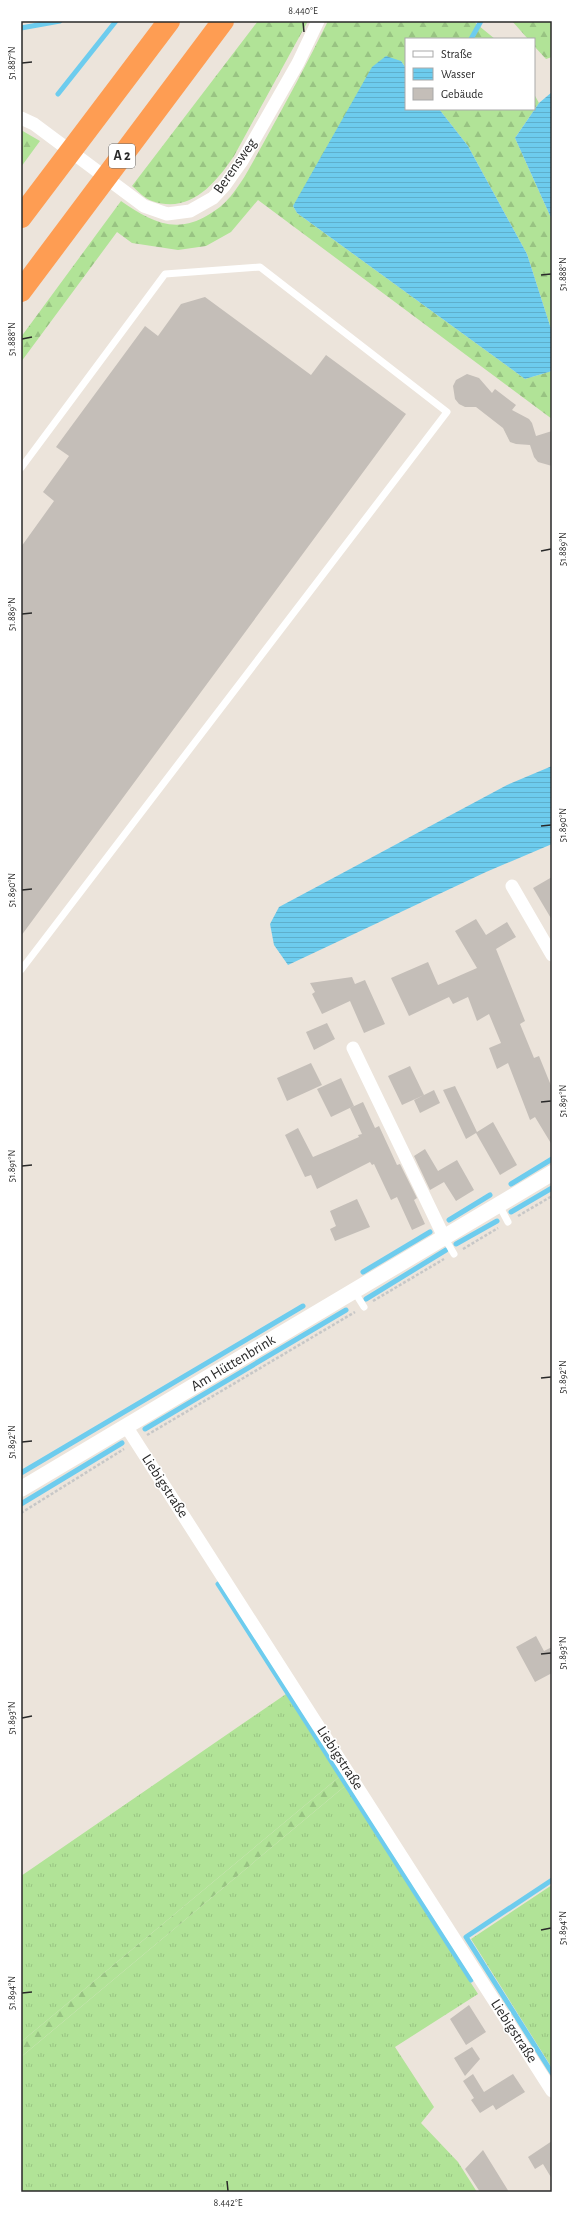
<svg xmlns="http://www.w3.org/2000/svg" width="573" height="2213" font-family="'Alegreya Sans',sans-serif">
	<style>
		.grass { fill: url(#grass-tufts) }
		.forest { fill: url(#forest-firs) }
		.water { fill: url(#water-rules) }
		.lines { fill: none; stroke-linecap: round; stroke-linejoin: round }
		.stream { stroke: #6dccee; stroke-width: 5 }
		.building { fill: #c4beb8 }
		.path { stroke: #c7c7c7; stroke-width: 2.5; stroke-dasharray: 3 2; stroke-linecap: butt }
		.service { stroke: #fff; stroke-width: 7 }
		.minor { stroke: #fff; stroke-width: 13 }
		.tertiary { stroke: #fff; stroke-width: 16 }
		.motorway { stroke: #fe9d53; stroke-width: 22 }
		.ticks { fill: none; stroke: #292929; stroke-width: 1.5 }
		.labels { text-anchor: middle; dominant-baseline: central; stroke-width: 3; stroke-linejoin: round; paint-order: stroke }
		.shield { fill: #fff; stroke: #696969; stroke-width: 1 }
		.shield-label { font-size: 14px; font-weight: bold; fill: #292929 }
		.street-label { font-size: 15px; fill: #292929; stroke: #fff }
		.neatline { fill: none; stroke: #292929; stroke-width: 1.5 }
		.ticks-label { font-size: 10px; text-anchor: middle; fill: #292929 }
	</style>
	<defs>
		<pattern id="grass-tufts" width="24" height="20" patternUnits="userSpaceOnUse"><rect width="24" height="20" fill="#b1e397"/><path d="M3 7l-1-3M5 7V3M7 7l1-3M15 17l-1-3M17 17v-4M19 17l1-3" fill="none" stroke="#98c382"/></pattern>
		<pattern id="forest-firs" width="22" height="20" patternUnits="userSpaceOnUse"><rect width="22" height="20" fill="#b1e397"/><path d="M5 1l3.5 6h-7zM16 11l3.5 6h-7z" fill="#98c382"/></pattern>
		<pattern id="water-rules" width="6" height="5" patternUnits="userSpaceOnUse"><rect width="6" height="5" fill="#6dccee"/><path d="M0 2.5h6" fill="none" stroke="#5eafcc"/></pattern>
	</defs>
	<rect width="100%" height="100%" fill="#ece4db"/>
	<path class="grass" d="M 286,1694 L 339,1777 L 21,2042 L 21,1876 Z
		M 345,1786 L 478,1994 L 395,2047 L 434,2107 L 421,2123 L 458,2162 L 477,2192 L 21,2192 L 21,2057 Z
		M 552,1885 L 552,2068 L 471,1939 Z"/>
	<path class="forest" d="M 258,21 L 308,21 L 234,156 C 214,185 190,214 152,201 C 145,199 138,191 132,186 Z
		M 328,21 L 473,21 L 495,39 L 406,39 L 406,68 L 401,61 L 293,206 L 297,213 L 525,379 L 552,371 L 552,419 L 258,200 L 231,232 L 206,246 L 178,250 L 132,243 L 117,232 L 21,362 L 21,337 L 121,201 C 143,216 166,231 193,222 C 201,220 213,212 220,207 C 239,191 252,163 264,142 C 286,102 308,62 328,21 Z
		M 512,21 L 552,21 L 552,57 L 546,59 L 534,46 L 534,39 L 528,39 Z
		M 534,94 L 539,103 L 515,138 L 552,220 L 552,332 L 527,254 L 468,146 L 439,109 L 534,109 Z
		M 21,130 L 40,141 L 21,167 Z
		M 339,1777 L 345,1786 L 21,2057 L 21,2042 Z"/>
	<path class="water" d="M 386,56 L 401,61 L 406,68 L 406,109 L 439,109 L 468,146 L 527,254 L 552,332 L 552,371 L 525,379 L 297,213 L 293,206 L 372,67 Z
		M 552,92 L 552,220 L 515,138 L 539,103 Z
		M 552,766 L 552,844 L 486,872 L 288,965 L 274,945 L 270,924 L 279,907 L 507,785 Z"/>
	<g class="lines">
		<path class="stream" d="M 21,28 L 60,21
			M 471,39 L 481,21
			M 58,94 L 116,21
			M 511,1184 L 552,1159
			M 511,1212 L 552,1188
			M 449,1220 L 490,1195
			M 456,1244 L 497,1221
			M 363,1272 L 430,1232
			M 366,1299 L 446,1250
			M 145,1429 L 346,1310
			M 21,1473 L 303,1306
			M 21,1504 L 122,1443
			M 218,1584 L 471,1980
			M 552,1880 L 466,1937 L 552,2073"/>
	</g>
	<path class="building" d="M 205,297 L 311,375 L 326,355 L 406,414 L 21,936 L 21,547 L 54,501 L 43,492 L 69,456 L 56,447 L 145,326 L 158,336 L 181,304 Z
		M 467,374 L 479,378 L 492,393 L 495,389 L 516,405 L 512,410 L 529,419 L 532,423 L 536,436 L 552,431 L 552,466 L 538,462 L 534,457 L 530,445 L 516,444 L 510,442 L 503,428 L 476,407 L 465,407 L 459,404 L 455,399 L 453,386 L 456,380 Z
		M 552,877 L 552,920 L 533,888 Z
		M 476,919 L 486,935 L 507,922 L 516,937 L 496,949 L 525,1021 L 520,1024 L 534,1058 L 539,1056 L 552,1088 L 552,1145 L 535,1117 L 530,1120 L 508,1063 L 497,1069 L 489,1048 L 501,1043 L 489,1014 L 477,1021 L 468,997 L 453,1004 L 449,997 L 409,1016 L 391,978 L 428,962 L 438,985 L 477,968 L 455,931 Z
		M 352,977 L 355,984 L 365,980 L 385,1024 L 364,1033 L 350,1001 L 322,1014 L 312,994 L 315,992 L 310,983 Z
		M 327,1023 L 335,1039 L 314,1050 L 306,1032 Z
		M 311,1063 L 322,1085 L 287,1101 L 277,1078 Z
		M 410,1066 L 424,1095 L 402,1105 L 388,1076 Z
		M 341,1078 L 354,1106 L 331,1117 L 317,1089 Z
		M 455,1086 L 477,1132 L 493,1122 L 517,1165 L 500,1175 L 476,1133 L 466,1139 L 443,1090 Z
		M 434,1090 L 440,1103 L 420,1113 L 414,1100 Z
		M 363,1102 L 375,1128 L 379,1126 L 397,1165 L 400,1164 L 417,1198 L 414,1200 L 425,1224 L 412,1230 L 397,1197 L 391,1200 L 374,1164 L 372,1165 L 370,1162 L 317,1189 L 311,1175 L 305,1177 L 285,1135 L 298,1128 L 313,1157 L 332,1149 L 359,1137 L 358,1135 L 362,1134 L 350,1108 Z
		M 425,1149 L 438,1171 L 457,1160 L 474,1190 L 456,1201 L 444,1182 L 430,1190 L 414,1156 Z
		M 357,1199 L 370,1227 L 335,1241 L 330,1229 L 336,1226 L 330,1211 Z
		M 536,1636 L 544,1651 L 552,1647 L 552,1673 L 535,1682 L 516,1647 Z
		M 469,2005 L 486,2032 L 466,2045 L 450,2019 Z
		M 472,2047 L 480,2059 L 465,2076 L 454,2058 Z
		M 473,2074 L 484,2092 L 513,2074 L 525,2092 L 496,2110 L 493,2105 L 480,2113 L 471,2100 L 474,2098 L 463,2081 Z
		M 552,2141 L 552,2179 L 543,2164 L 535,2169 L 528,2157 Z
		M 483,2150 L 509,2192 L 480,2192 L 465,2169 Z"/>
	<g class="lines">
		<path class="path" d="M 518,1216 L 552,1196
			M 463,1249 L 498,1228
			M 373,1301 L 444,1259
			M 147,1435 L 355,1312
			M 21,1513 L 124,1449"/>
		<path class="service" d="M 21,468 L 165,274 L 260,267 L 447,412 L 21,970
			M 499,1205 L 508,1222
			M 444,1237 L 454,1254
			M 354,1291 L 364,1307"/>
		<path class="minor" d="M 21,118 L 34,124 L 144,206 L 167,214 L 190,211 L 213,198 L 225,185 L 242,161 L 298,63 L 318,21
			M 512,886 L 552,955
			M 353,1048 L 444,1237
			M 126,1426 L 552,2091"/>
		<path class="tertiary" d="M 21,1489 L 552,1173"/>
		<path class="motorway" d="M 21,217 L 169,21
			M 21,291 L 223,21"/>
	</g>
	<path class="ticks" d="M 303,22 L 304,32M 22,63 L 32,62M 541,275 L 551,274M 22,339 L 32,337M 541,551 L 551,549M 22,614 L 32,613M 541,826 L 551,825M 22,890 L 32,889M 541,1102 L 551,1101M 22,1166 L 32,1165M 541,1378 L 551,1377M 22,1442 L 32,1441M 541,1654 L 551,1653M 22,1718 L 32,1716M 541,1930 L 551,1928M 22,1993 L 32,1992M 227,2181 L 228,2191"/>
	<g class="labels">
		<rect class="shield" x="109" y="144" width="26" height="24" rx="3"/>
		<g class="shield-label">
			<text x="122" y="156">A 2</text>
		</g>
		<g class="street-label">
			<text transform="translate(235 166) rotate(-55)">Berensweg</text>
			<text transform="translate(233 1363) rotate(-31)">Am Hüttenbrink</text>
			<text transform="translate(165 1486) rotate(57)">Liebigstraße</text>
			<text transform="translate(340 1758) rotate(57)">Liebigstraße</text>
			<text transform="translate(514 2031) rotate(57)">Liebigstraße</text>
		</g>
	</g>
	<rect width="573" height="2213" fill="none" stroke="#ffffff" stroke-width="44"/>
	<rect x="405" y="38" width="130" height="72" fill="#ffffff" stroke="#a9a9a9"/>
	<rect x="413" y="51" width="20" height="6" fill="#ffffff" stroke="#a9a9a9"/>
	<text x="441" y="58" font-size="12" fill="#292929">Straße</text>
	<rect x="413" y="68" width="20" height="12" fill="url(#water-rules)" stroke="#a9a9a9"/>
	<text x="441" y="78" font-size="12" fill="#292929">Wasser</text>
	<rect x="413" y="88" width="20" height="12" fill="#c4beb8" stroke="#a9a9a9"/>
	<text x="441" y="98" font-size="12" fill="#292929">Gebäude</text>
	<rect x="22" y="22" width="529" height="2169" class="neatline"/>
	<g class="ticks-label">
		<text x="303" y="14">8.440°E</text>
		<text transform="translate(11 63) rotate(-90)" y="4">51.887°N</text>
		<text transform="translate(562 274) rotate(-90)" y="4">51.888°N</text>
		<text transform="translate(11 339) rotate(-90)" y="4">51.888°N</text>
		<text transform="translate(562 549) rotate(-90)" y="4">51.889°N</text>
		<text transform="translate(11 614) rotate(-90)" y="4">51.889°N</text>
		<text transform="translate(562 825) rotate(-90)" y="4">51.890°N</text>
		<text transform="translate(11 890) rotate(-90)" y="4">51.890°N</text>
		<text transform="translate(562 1101) rotate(-90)" y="4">51.891°N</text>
		<text transform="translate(11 1166) rotate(-90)" y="4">51.891°N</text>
		<text transform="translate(562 1377) rotate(-90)" y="4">51.892°N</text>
		<text transform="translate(11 1442) rotate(-90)" y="4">51.892°N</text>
		<text transform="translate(562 1653) rotate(-90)" y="4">51.893°N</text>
		<text transform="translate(11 1718) rotate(-90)" y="4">51.893°N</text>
		<text transform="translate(562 1928) rotate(-90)" y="4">51.894°N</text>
		<text transform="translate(11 1993) rotate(-90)" y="4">51.894°N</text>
		<text x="228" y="2206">8.442°E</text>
	</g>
</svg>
